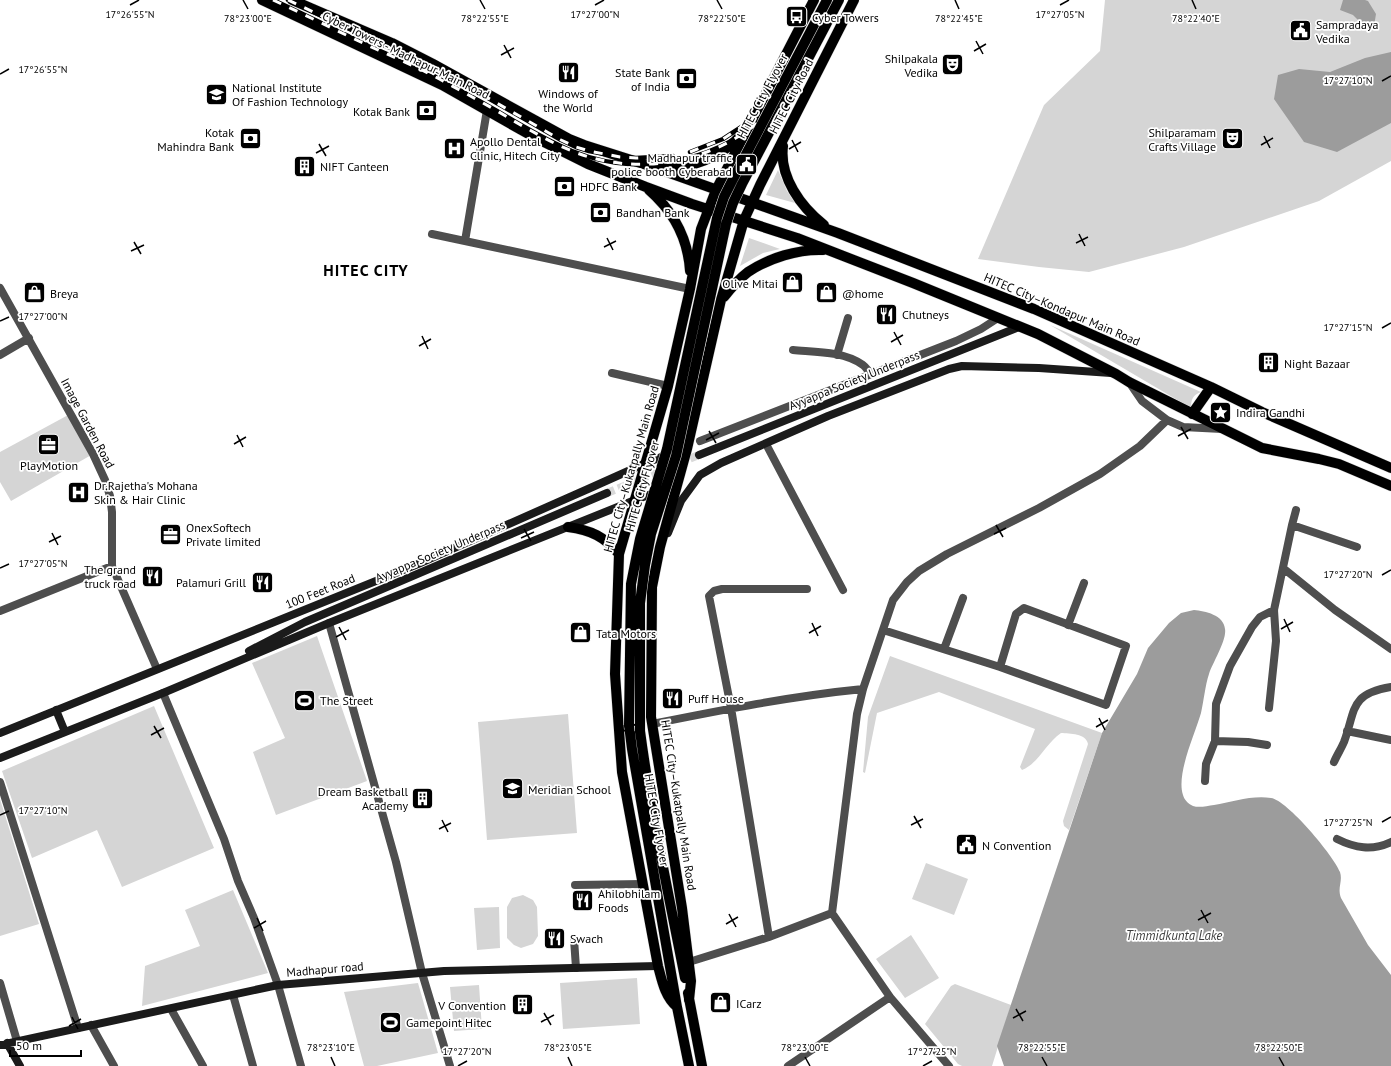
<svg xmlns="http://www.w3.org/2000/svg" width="1391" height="1066" font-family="'PT Sans',sans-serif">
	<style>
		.green { fill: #d5d5d5 }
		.water { fill: #9c9c9c }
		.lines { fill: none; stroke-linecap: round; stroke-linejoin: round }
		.secondary-tunnel { stroke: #d9d9d9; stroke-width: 8; stroke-dasharray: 8 4; stroke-linecap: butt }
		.primary-casing { stroke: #dbdbdb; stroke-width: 11 }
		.street { stroke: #4e4e4e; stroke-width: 8 }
		.secondary { stroke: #1b1b1b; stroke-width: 8 }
		.primary { stroke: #000; stroke-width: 10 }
		.rail-casing { stroke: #000; stroke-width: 4.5 }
		.rail { stroke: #fff; stroke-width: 3; stroke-dasharray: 9; stroke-linecap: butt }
		.primary-bridge-casing { stroke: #dbdbdb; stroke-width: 11; stroke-linecap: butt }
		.primary-bridge { stroke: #000; stroke-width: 10 }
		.ticks { fill: none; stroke: #000; stroke-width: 1.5 }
		.labels { text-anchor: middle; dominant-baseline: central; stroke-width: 3.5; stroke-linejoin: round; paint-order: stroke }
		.poi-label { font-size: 12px; fill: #000; stroke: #fff; text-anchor: start }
		.street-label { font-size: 12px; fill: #000; stroke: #fff }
		.water-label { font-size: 13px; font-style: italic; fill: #3d3d3d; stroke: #fff }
		.district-label { font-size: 16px; font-weight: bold; letter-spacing: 1px; fill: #000; stroke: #fff }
		.ticks-label { font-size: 10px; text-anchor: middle; fill: #000; stroke: #fff; stroke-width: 3.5; stroke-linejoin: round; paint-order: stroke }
	</style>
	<rect width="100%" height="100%" fill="#fff"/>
	<path class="green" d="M 1105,0 L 1391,0 L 1391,161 L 1319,201 L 1184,247 L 1089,272 L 1039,267 L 978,259 L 1044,105 L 1100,51 Z
		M 778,170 L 787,191 L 795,203 L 766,195 Z
		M 749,238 L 780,249 L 763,253 L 740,266 Z
		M 1050,325 L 1201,392 C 1193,395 1191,399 1191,408 Z
		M 70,414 L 93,454 L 11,501 L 0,482 L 0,452 Z
		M 317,636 L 367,781 L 276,815 L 253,752 L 285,738 L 252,663 Z
		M 890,656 L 1102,733 L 1069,830 L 1064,826 L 1063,821 L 1088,744 C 1086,733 1070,734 1061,733 C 1046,743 1039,763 1022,770 L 1020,767 L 1035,729 L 939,692 L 877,713 L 865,773 L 863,772 L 868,717 Z
		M 154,706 L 214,848 L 122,887 L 97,830 L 32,858 L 2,771 Z
		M 568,714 L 577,833 L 487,840 L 478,722 Z
		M 0,799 L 39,924 L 0,936 Z
		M 926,863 L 968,879 L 954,915 L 912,899 Z
		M 233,890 L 268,973 L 142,1006 L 145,966 L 200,946 L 185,910 Z
		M 523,895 L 533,900 L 537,907 L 538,936 L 533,944 L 521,948 L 514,945 L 507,938 L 507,907 L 512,898 Z
		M 499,907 L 500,948 L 477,950 L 474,908 Z
		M 911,935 L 939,978 L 905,998 L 876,959 Z
		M 637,978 L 640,1024 L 563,1029 L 560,983 Z
		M 418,983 L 438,1053 L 377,1066 L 364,1066 L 344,992 Z
		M 955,984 L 1011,1005 L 992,1066 L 962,1066 L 958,1064 L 925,1024 L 951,986 Z
		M 479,985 L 482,1029 L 454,1031 L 450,987 Z"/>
	<path class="water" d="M 1343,0 L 1365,0 L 1368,1 L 1376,14 L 1374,26 L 1361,23 L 1353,15 L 1340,10 Z
		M 1391,52 L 1391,123 L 1337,152 L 1304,142 L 1274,99 L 1278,75 L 1299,69 L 1330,72 L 1365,58 Z
		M 1194,610 C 1205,611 1224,615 1225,629 C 1227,640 1213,662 1209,674 C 1205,686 1204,700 1201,713 C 1195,734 1176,774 1183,795 C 1184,799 1188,804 1193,806 C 1199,808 1207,806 1214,805 C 1232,802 1252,795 1271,798 C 1287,800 1334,856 1340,872 C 1343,882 1337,887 1341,898 L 1368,945 L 1391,975 L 1391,1066 L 1004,1066 L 997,1046 L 1102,733 L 1137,674 L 1148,648 L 1169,623 L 1181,613 Z"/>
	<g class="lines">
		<path class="secondary-tunnel" d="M 679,463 L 699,455
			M 607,493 L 665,469"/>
		<defs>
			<path id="primary" d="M 262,0 L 442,85 L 532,136 L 588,164 L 646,187 L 692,204 L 797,238 L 913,283 L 1038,334 L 1116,374 L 1129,382 L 1262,448 L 1319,459 L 1339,464 L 1391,486
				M 292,0 L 392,43 L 433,64 L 569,139 L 584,145 L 650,166 L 838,233 L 1034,309 L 1211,387 L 1262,412 L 1391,468
				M 783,146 C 779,177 801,207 824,225
				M 660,167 C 690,170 722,157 742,134
				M 649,190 C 673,211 688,239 690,271
				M 724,297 C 731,288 739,279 748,272 C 769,258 798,249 823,250
				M 1192,414 L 1211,387
				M 568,527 C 591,530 605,537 619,554
				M 629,725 L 632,749 L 677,1007 L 689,1066
				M 640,731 C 651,814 669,896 685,978
				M 688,993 L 702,1066
				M 689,1000 L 691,981 L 682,908 L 651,717 L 652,587 L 660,547 L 687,449 L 721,300 L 744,220 L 760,185 L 854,0
				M 677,1007 C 665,997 662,981 658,966 L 622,772 L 615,674 L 619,554 L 668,386 L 690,289 L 701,229 L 716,190 L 814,0"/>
		</defs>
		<use href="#primary" class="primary-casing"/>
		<path class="street" d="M 432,234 L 690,289
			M 465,241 L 487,110
			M 0,288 L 93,454 L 105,480 L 110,496 L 112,512 L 112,566 L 157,669
			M 793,350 C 815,352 844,351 863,365 C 866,367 868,371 871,374
			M 0,355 L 29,338
			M 837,355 L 848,318
			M 612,373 L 668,386
			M 1129,382 L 1142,401 L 1167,420 L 1183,427 L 1222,429
			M 700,441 L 956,341 L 981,329 L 998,318
			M 766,444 L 843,590
			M 1292,525 L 1357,547
			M 1283,568 L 1335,610 L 1391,649
			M 0,611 L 112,566
			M 329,623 L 396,862 L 422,973 L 450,1066
			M 1068,625 L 1084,583
			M 883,630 L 1000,667 L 1106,705 L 1126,646 L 1024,608 L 1016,614 L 1000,667
			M 944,649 L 963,598
			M 163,693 L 224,839 L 238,881 L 254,918 L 278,985 L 301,1066
			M 1269,708 L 1276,641 L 1274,610 L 1292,525 L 1296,510
			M 652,724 C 722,710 792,696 863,689
			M 1347,731 L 1391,740
			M 1215,741 L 1248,742 L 1267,745
			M 1334,762 C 1337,755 1341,749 1344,742 C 1356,710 1349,694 1391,687
			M 1205,781 L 1206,764 L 1215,741 L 1216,704 L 1230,666 L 1252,627 L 1260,617 L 1274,610
			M 0,782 L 78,1028
			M 1337,839 C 1355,848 1372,851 1391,842
			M 575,885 L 643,884
			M 769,937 L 731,708 L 709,596 L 714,591 L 722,589 L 807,589
			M 574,939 L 576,968
			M 689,962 L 769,937 L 832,913
			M 0,983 L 17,1041
			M 233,995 L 253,1066
			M 171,1009 L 203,1066
			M 91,1025 L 114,1066
			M 788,1066 L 890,997
			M 949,1066 L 890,997 L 832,913 L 857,714 L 863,689 L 893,600 L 907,582 L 919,571 L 947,554 L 1039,508 L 1100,474 L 1140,446 L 1167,420"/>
		<path class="secondary" d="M 699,455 L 1019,327
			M 668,533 L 681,501 L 700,475 L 721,463 L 828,416 L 949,369 L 962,366 L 1039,368 L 1111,373
			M 249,651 L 305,622 L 607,493
			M 56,710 L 65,732
			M 0,733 L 418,564 L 588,489 L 646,463 L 669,454
			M 0,758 L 163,693 L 329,623 L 635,500 L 657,492
			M 7,1043 L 20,1066
			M 0,1045 L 278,985 L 444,971 L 658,966"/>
		<use href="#primary" class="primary"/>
		<defs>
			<path id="rail" d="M 273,0 C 308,16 343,34 378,50 C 400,60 422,69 443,81 C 467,94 491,107 514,121 C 533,132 552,143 572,151 C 645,181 732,159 783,98 C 804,72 824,31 838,0
				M 288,0 L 432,68 L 481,94 L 561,140 L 576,147 L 589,151 L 620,157 L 636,158 L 673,156
				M 821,21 L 832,0
				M 690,152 L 723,139 L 752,120"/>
		</defs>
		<use href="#rail" class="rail-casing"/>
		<use href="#rail" class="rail"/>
		<defs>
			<path id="primary-bridge" d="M 629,725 L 631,584 L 640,539 L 667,449 L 717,218 L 724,197 L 733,179 L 827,0
				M 640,731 L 640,603 L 645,565 L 651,534 L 676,456 L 726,224 L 733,203 L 742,184 L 839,0"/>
		</defs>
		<use href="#primary-bridge" class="primary-bridge-casing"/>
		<use href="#primary-bridge" class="primary-bridge"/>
	</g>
	<path class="ticks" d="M 243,0 L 248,9M 480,0 L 485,9M 717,0 L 722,9M 955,0 L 959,9M 1192,0 L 1196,9M 130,5 L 139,0M 595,5 L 604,0M 1060,5 L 1069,0M 976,41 L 983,54M 504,45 L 511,58M 974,51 L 986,44M 501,55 L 514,48M 0,74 L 9,69M 1382,81 L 1391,76M 1264,136 L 1270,148M 792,140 L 798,152M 319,144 L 326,156M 1261,145 L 1273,138M 789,149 L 801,142M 316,153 L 329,146M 1079,234 L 1085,246M 607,238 L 613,250M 134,242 L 141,254M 1076,243 L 1088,237M 604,247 L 616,241M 131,251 L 144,245M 0,321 L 9,317M 1382,328 L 1391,323M 894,332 L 901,345M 422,336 L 428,349M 891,342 L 903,335M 419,346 L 431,339M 1181,427 L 1188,439M 709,431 L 716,443M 237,435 L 243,447M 1178,436 L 1191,429M 706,440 L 719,433M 234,444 L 246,437M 996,525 L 1003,537M 524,529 L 531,541M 52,533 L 58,545M 994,534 L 1006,528M 521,538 L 534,532M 49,542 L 61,536M 0,568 L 9,564M 1382,575 L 1391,570M 1284,619 L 1290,632M 812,623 L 818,636M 339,627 L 346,640M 1281,629 L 1293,622M 809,633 L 821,626M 336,637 L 349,630M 1099,718 L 1105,730M 627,722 L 633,734M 154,726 L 161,738M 1096,727 L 1108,720M 624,731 L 636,724M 151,735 L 164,728M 0,815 L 9,811M 914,816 L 921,828M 442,820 L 448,832M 1382,822 L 1391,817M 911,825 L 923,819M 439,829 L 451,823M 1201,910 L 1208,923M 729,914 L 736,927M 257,918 L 263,931M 1198,920 L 1211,913M 726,924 L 738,917M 254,928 L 266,921M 1016,1009 L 1023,1021M 544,1013 L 551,1025M 72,1017 L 78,1029M 1013,1018 L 1026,1011M 541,1022 L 554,1015M 69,1026 L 81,1019M 331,1057 L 335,1066M 568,1057 L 572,1066M 805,1057 L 810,1066M 1042,1057 L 1047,1066M 1279,1057 L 1284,1066M 458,1066 L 467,1061M 923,1066 L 932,1061"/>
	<defs>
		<symbol id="bus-square" viewBox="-11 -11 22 22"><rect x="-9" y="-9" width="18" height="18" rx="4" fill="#000" stroke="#fff"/><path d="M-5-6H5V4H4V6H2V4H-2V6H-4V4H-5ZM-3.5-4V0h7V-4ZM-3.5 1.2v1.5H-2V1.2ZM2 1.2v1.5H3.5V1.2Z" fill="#fff"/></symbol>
		<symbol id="civic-square" viewBox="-11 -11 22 22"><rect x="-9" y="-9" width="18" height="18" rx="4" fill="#000" stroke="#fff"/><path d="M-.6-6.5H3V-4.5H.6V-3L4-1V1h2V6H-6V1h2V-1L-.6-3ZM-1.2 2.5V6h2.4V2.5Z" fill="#fff"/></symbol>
		<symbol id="theatre-square" viewBox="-11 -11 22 22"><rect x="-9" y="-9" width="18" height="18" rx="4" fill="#000" stroke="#fff"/><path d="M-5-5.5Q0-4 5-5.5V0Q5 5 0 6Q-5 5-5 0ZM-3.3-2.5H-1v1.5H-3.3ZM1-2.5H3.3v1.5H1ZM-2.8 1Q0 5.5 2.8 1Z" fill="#fff"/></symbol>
		<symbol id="restaurant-square" viewBox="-11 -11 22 22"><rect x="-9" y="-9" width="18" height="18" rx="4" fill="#000" stroke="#fff"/><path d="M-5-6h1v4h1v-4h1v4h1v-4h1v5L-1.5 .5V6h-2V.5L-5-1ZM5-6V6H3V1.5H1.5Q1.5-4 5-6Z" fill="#fff"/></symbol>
		<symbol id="bank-square" viewBox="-11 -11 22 22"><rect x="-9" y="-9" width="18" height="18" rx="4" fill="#000" stroke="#fff"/><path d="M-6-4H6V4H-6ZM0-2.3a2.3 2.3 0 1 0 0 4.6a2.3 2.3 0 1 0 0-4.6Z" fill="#fff"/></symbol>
		<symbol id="university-square" viewBox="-11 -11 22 22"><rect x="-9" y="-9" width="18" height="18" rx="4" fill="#000" stroke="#fff"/><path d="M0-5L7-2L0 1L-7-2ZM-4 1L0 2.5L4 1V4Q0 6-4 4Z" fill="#fff"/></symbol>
		<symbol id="hospital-square" viewBox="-11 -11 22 22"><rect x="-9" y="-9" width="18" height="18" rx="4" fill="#000" stroke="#fff"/><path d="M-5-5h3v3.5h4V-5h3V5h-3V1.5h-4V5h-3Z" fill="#fff"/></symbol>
		<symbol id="building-square" viewBox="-11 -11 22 22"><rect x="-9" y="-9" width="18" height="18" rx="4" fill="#000" stroke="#fff"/><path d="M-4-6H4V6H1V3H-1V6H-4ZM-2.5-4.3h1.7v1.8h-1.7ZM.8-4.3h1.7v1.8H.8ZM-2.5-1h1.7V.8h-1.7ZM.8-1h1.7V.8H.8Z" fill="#fff"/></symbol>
		<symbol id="shop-square" viewBox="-11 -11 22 22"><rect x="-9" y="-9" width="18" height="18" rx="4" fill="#000" stroke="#fff"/><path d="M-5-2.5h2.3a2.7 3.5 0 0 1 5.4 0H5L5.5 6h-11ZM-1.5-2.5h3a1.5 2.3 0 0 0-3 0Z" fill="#fff"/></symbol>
		<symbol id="sight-square" viewBox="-11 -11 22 22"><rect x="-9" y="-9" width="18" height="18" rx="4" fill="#000" stroke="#fff"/><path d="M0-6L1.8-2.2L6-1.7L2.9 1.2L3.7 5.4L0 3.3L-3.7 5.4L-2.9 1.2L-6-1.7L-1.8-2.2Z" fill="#fff"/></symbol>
		<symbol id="office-square" viewBox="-11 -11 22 22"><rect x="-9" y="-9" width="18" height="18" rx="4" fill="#000" stroke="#fff"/><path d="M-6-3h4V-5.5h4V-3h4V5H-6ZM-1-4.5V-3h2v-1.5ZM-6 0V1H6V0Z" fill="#fff"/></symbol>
		<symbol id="stadium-square" viewBox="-11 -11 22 22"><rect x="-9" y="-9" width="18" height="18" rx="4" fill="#000" stroke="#fff"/><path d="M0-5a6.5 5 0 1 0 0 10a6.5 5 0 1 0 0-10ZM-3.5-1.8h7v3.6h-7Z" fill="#fff"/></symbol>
		<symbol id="school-square" viewBox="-11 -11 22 22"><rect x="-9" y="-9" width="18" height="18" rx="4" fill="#000" stroke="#fff"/><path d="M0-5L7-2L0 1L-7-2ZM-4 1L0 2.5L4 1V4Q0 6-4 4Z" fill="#fff"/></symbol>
	</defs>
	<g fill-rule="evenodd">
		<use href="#bus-square" x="784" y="4" width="25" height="25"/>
		<use href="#civic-square" x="1288" y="18" width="25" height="25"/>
		<use href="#theatre-square" x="940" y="52" width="25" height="25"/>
		<use href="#restaurant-square" x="556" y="60" width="25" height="25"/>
		<use href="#bank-square" x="674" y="66" width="25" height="25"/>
		<use href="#university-square" x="204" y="82" width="25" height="25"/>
		<use href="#bank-square" x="414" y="98" width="25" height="25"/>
		<use href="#bank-square" x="238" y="126" width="25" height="25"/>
		<use href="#theatre-square" x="1220" y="126" width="25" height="25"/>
		<use href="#hospital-square" x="442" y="136" width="25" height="25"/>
		<use href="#civic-square" x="734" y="152" width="25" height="25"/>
		<use href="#building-square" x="292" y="154" width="25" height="25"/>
		<use href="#bank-square" x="552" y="174" width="25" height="25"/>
		<use href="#bank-square" x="588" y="200" width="25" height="25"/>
		<use href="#shop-square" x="780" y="270" width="25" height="25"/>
		<use href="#shop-square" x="22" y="280" width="25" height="25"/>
		<use href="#shop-square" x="814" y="280" width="25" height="25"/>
		<use href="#restaurant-square" x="874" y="302" width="25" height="25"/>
		<use href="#building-square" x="1256" y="350" width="25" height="25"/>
		<use href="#sight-square" x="1208" y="400" width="25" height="25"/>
		<use href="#office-square" x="36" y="432" width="25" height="25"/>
		<use href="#hospital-square" x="66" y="480" width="25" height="25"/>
		<use href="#office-square" x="158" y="522" width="25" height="25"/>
		<use href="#restaurant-square" x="140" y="564" width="25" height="25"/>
		<use href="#restaurant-square" x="250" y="570" width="25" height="25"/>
		<use href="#shop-square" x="568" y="620" width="25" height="25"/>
		<use href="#restaurant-square" x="660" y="686" width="25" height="25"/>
		<use href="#stadium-square" x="292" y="688" width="25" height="25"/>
		<use href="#school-square" x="500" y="776" width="25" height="25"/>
		<use href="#building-square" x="410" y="786" width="25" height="25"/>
		<use href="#civic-square" x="954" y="832" width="25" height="25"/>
		<use href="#restaurant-square" x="570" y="888" width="25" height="25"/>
		<use href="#restaurant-square" x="542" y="926" width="25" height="25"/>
		<use href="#shop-square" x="708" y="990" width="25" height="25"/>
		<use href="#building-square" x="510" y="992" width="25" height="25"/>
		<use href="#stadium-square" x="378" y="1010" width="25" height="25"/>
	</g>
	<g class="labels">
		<g class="poi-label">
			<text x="812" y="17">Cyber Towers</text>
			<text x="1316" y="24">Sampradaya<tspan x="1316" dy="14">Vedika</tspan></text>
			<text x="938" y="58" text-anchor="end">Shilpakala<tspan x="938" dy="14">Vedika</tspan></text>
			<text x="670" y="72" text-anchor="end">State Bank<tspan x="670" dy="14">of India</tspan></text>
			<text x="232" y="87">National Institute<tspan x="232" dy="14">Of Fashion Technology</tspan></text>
			<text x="568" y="93" text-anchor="middle">Windows of<tspan x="568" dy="14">the World</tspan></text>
			<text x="410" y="111" text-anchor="end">Kotak Bank</text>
			<text x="234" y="132" text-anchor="end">Kotak<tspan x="234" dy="14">Mahindra Bank</tspan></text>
			<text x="1216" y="132" text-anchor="end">Shilparamam<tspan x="1216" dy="14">Crafts Village</tspan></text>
			<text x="470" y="141">Apollo Dental<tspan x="470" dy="14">Clinic, Hitech City</tspan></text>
			<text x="732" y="157" text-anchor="end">Madhapur traffic<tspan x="732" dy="14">police booth Cyberabad</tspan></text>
			<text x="320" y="166">NIFT Canteen</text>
			<text x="580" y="186">HDFC Bank</text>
			<text x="616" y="212">Bandhan Bank</text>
			<text x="778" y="283" text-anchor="end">Olive Mitai</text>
			<text x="50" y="293">Breya</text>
			<text x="842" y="293">@home</text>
			<text x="902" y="314">Chutneys</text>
			<text x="1284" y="363">Night Bazaar</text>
			<text x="1236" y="412">Indira Gandhi</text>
			<text x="49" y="465" text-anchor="middle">PlayMotion</text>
			<text x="94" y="485">Dr.Rajetha's Mohana<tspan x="94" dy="14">Skin &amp; Hair Clinic</tspan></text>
			<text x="186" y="527">OnexSoftech<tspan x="186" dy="14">Private limited</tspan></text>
			<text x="136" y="569" text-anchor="end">The grand<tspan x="136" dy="14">truck road</tspan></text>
			<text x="246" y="582" text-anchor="end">Palamuri Grill</text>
			<text x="596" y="633">Tata Motors</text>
			<text x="688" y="698">Puff House</text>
			<text x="320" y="700">The Street</text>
			<text x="528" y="789">Meridian School</text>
			<text x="408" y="791" text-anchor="end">Dream Basketball<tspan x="408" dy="14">Academy</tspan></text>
			<text x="982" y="845">N Convention</text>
			<text x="598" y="893">Ahilobhilam<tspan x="598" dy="14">Foods</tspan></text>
			<text x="570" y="938">Swach</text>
			<text x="736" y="1003">ICarz</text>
			<text x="506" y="1005" text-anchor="end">V Convention</text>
			<text x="406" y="1022">Gamepoint Hitec</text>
		</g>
		<g class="street-label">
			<text transform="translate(406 55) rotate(26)">Cyber Towers - Madhapur Main Road</text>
			<text transform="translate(762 96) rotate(-62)">HITEC City Flyover</text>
			<text transform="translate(791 96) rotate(-63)">HITEC City Road</text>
			<text transform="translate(1062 309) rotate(23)">HITEC City–Kondapur Main Road</text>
			<text transform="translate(854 380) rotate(-22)">Ayyappa Society Underpass</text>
			<text transform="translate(88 423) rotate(62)">Image Garden Road</text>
			<text transform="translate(631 469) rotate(-74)">HITEC City–Kukatpally Main Road</text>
			<text transform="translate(642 486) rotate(-74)">HITEC City Flyover</text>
			<text transform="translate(440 551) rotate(-23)">Ayyappa Society Underpass</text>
			<text transform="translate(320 591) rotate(-22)">100 Feet Road</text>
			<text transform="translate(679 805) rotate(81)">HITEC City–Kukatpally Main Road</text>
			<text transform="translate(657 820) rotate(80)">HITEC City Flyover</text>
			<text transform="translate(325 969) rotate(-5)">Madhapur road</text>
		</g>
		<g class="water-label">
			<text x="1174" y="935">Timmidkunta Lake</text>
		</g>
		<g class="district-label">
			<text x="366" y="270">HITEC CITY</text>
		</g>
	</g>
	<g class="ticks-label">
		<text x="130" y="18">17°26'55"N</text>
		<text x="595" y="18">17°27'00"N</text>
		<text x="1060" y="18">17°27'05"N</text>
		<text x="248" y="22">78°23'00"E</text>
		<text x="485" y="22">78°22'55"E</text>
		<text x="722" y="22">78°22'50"E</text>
		<text x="1196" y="22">78°22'40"E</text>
		<text x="959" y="22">78°22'45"E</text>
		<text x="43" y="73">17°26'55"N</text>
		<text x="1348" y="84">17°27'10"N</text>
		<text x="43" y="320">17°27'00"N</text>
		<text x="1348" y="331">17°27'15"N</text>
		<text x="43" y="567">17°27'05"N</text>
		<text x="1348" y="578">17°27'20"N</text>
		<text x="43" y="814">17°27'10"N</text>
		<text x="1348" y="826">17°27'25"N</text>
		<text x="331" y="1051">78°23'10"E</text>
		<text x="568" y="1051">78°23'05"E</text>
		<text x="805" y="1051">78°23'00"E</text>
		<text x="1042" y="1051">78°22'55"E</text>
		<text x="1279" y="1051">78°22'50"E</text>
		<text x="467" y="1055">17°27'20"N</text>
		<text x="932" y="1055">17°27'25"N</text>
	</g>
	<path d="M10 1050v6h71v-6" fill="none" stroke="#000000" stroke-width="2"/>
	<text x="16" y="1050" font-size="12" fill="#000000" stroke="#ffffff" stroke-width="3" paint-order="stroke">50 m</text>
</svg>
